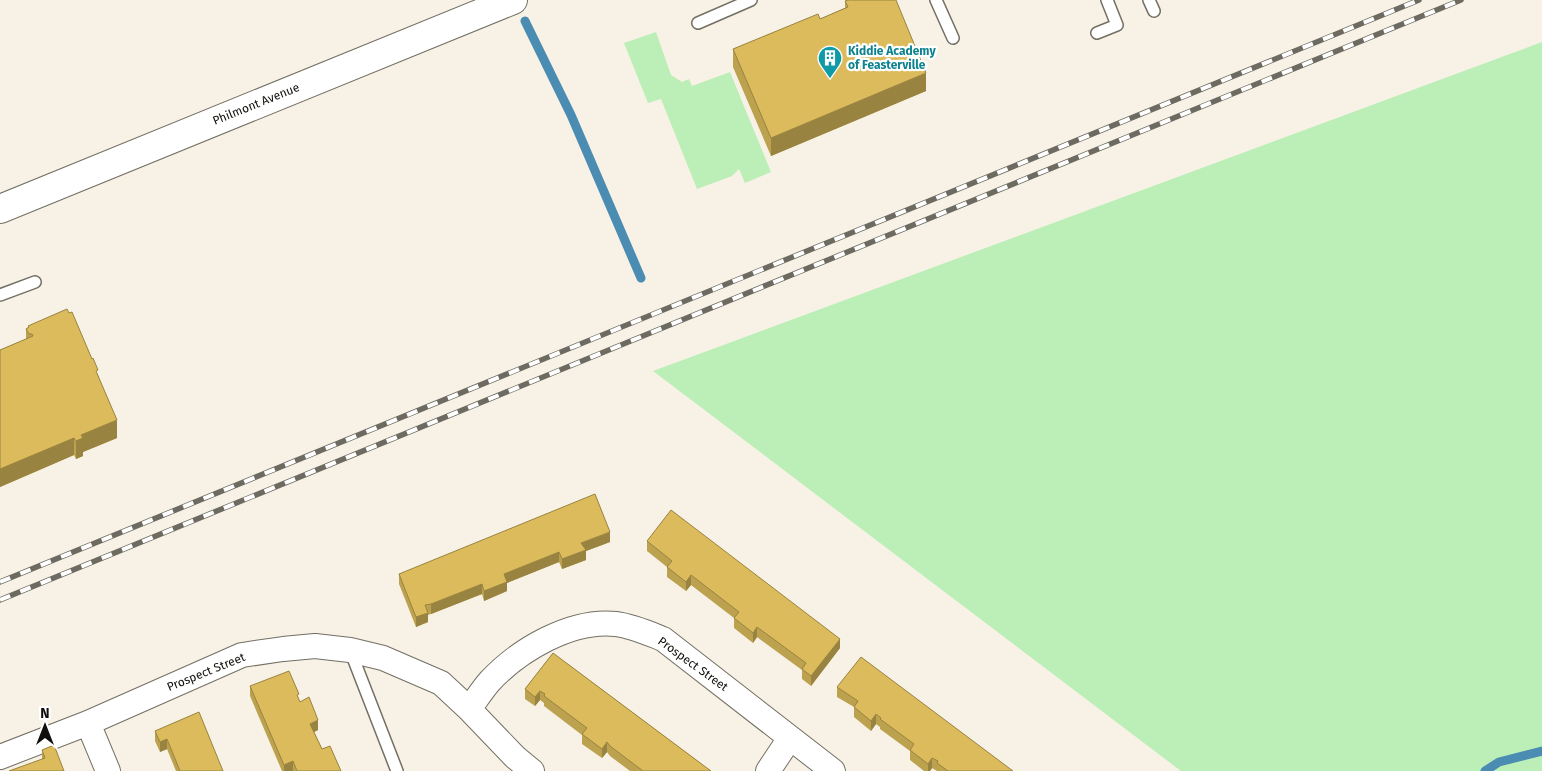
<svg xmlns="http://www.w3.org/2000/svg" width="1542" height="771" font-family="'Fira Sans',sans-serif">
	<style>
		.green { fill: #bbefb7 }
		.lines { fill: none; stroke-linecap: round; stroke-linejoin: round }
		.stream { stroke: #4a8cb2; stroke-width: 9 }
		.service-casing { stroke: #736f63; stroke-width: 14 }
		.minor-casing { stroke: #736f63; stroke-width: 26 }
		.secondary-casing { stroke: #736f63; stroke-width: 30 }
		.service { stroke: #fff; stroke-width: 11 }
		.minor { stroke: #fff; stroke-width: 24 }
		.secondary { stroke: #fff; stroke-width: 28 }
		.rail-casing { stroke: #6d6a62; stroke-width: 5.5 }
		.rail { stroke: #fff; stroke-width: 4; stroke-dasharray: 11; stroke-linecap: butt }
		.wall { fill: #bca14f }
		.shaded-wall { fill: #998340 }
		.building { fill: #dbbb5c; stroke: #998340 }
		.labels { text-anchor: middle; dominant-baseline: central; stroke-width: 4.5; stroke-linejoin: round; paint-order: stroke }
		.culture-label { font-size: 12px; font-weight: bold; fill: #0d838f; stroke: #fff; text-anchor: start }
		.street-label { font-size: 12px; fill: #110f0b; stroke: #fff }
	</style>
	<rect width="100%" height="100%" fill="#f7f2e5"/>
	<path class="green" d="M 656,32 L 671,75 L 682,82 L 689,79 L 692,86 L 730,72 L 771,172 L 745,183 L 739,169 L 732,176 L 697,189 L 661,99 L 648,103 L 624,43 Z
		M 1542,42 L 1542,771 L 1181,771 L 653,371 Z"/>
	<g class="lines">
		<path class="stream" d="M 525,21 L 571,115 L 641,278
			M 1485,771 L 1499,762 L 1542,751"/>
		<defs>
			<path id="service" d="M 936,0 L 953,38
				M 1149,0 L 1154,11
				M 698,23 L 751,0
				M 1097,33 L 1117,25 L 1107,0
				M 0,295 L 35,282
				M 350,650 L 397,771"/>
			<path id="minor" d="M 469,709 L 515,757 L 532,771
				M 88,723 L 108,771
				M 0,757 L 88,723 L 242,655 L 283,649 L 315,646 L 350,650 L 383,658 L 441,683 L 469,709 C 476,700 482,690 490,681 C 519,650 571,619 616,624 C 632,626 648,633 663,639 L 833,771
				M 768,771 L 790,738"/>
			<path id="secondary" d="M 0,209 L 513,0"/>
		</defs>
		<use href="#service" class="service-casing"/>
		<use href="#minor" class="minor-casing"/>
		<use href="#secondary" class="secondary-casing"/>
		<use href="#service" class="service"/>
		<use href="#minor" class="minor"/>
		<use href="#secondary" class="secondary"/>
		<defs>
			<path id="rail" d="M 0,582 L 1419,0
				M 0,600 L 1461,0"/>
		</defs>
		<use href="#rail" class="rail-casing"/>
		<use href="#rail" class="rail"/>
	</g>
	<path class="wall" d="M 845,1 L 926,91 L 771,156 L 733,67 L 733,49 L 820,19 L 845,8 Z
		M 28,326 L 98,375 L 117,438 L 83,452 L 83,456 L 76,459 L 74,455 L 0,487 L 0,350 L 26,339 L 26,329 L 28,328 Z
		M 647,541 L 840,648 L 811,686 L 802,679 L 802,670 L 757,637 L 753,643 L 734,628 L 734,618 L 691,585 L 686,591 L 667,577 L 667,567 L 647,551 Z
		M 610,542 L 586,551 L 586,560 L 562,569 L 559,562 L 507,583 L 507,591 L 484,601 L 482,594 L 431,614 L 428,615 L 428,622 L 416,627 L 399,584 L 399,574 Z
		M 553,653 L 711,771 L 630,771 L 610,756 L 607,752 L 602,758 L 582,744 L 582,735 L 544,706 L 544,703 L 540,700 L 535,706 L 525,699 L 525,689 Z
		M 250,686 L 299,700 L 318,730 L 314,732 L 322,749 L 341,771 L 282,771 L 250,696 Z
		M 837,687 L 1013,771 L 937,771 L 932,768 L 930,771 L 924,771 L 910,760 L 910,751 L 880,729 L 880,727 L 876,724 L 871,731 L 854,717 L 854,707 L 837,697 Z
		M 155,731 L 223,771 L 176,771 L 167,749 L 160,752 L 155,741 Z
		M 42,750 L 64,771 L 42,759 Z"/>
	<path class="shaded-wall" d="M 926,73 L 926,91 L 771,156 L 771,138 Z
		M 117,420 L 117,438 L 83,452 L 83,456 L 76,459 L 76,441 L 81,435 Z
		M 74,438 L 74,455 L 0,487 L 0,469 Z
		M 610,532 L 610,542 L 586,551 L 586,560 L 562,569 L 562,559 L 581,543 Z
		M 559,552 L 559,562 L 507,583 L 507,591 L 484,601 L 484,591 L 504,574 Z
		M 691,575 L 691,585 L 686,591 L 686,582 Z
		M 482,584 L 482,594 L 431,614 L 431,604 Z
		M 428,613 L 428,622 L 416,627 L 416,617 Z
		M 757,627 L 757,637 L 753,643 L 753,633 Z
		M 840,639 L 840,648 L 811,686 L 811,676 Z
		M 540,691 L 540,700 L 535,706 L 535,697 Z
		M 876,714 L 876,724 L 871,731 L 871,721 Z
		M 318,720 L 318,730 L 310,734 L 310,724 Z
		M 167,739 L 167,749 L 160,752 L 160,742 Z
		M 607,742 L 607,752 L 602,758 L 602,749 Z
		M 932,758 L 932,768 L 930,771 L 928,771 L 928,764 Z
		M 293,761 L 293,771 L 284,771 L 284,765 Z"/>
	<path class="building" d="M 848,0 L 896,0 L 926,73 L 771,138 L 733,49 L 818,14 L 820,19 L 848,7 L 845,1 Z
		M 67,309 L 69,313 L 72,312 L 92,359 L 93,358 L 98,370 L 96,371 L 117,420 L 81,435 L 83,438 L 76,441 L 74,438 L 0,469 L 0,350 L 33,336 L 32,334 L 29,334 L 26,329 L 29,327 L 28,326 Z
		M 595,494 L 610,532 L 581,543 L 586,550 L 562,559 L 559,552 L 504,574 L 507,582 L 484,591 L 482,584 L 431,604 L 425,605 L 428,613 L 416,617 L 399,574 Z
		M 671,510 L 840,639 L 811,676 L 802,669 L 806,663 L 757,627 L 753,633 L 734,618 L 739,612 L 691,575 L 686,582 L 667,567 L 672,561 L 647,541 Z
		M 553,653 L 711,771 L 643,771 L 610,746 L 607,742 L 602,749 L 582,734 L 587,728 L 544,696 L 545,694 L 540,691 L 535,697 L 525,689 Z
		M 861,657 L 1013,771 L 948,771 L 937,763 L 938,761 L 932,758 L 928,764 L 910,750 L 914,744 L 880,719 L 881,718 L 876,714 L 871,721 L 854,707 L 858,701 L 837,687 Z
		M 289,671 L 299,694 L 297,695 L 300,702 L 309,697 L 318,720 L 310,724 L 322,749 L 330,746 L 341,771 L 297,771 L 293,761 L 284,765 L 250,686 Z
		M 199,712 L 223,771 L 180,771 L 167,739 L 160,742 L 155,731 Z
		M 54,745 L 64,771 L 9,771 L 45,758 L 42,750 Z"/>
	<defs>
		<symbol id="building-pin" viewBox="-11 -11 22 30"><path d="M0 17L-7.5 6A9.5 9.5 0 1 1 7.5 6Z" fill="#0f9aa8" stroke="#fff"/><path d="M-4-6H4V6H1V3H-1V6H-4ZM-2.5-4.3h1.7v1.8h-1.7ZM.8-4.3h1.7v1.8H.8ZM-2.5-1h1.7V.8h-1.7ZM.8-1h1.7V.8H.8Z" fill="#fff"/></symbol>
	</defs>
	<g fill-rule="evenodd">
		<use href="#building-pin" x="816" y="44" width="28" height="38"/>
	</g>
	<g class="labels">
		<g class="culture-label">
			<text x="848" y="51">Kiddie Academy<tspan x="848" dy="14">of Feasterville</tspan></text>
		</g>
		<g class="street-label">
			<text transform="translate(256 104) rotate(-22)">Philmont Avenue</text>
			<text transform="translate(693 664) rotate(36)">Prospect Street</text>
			<text transform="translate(206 672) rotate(-22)">Prospect Street</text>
		</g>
	</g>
	<g transform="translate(45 726)" stroke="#ffffff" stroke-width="4" paint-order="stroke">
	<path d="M0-4L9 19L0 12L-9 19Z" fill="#110f0b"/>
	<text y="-8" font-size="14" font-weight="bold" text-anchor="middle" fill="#110f0b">N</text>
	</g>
</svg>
